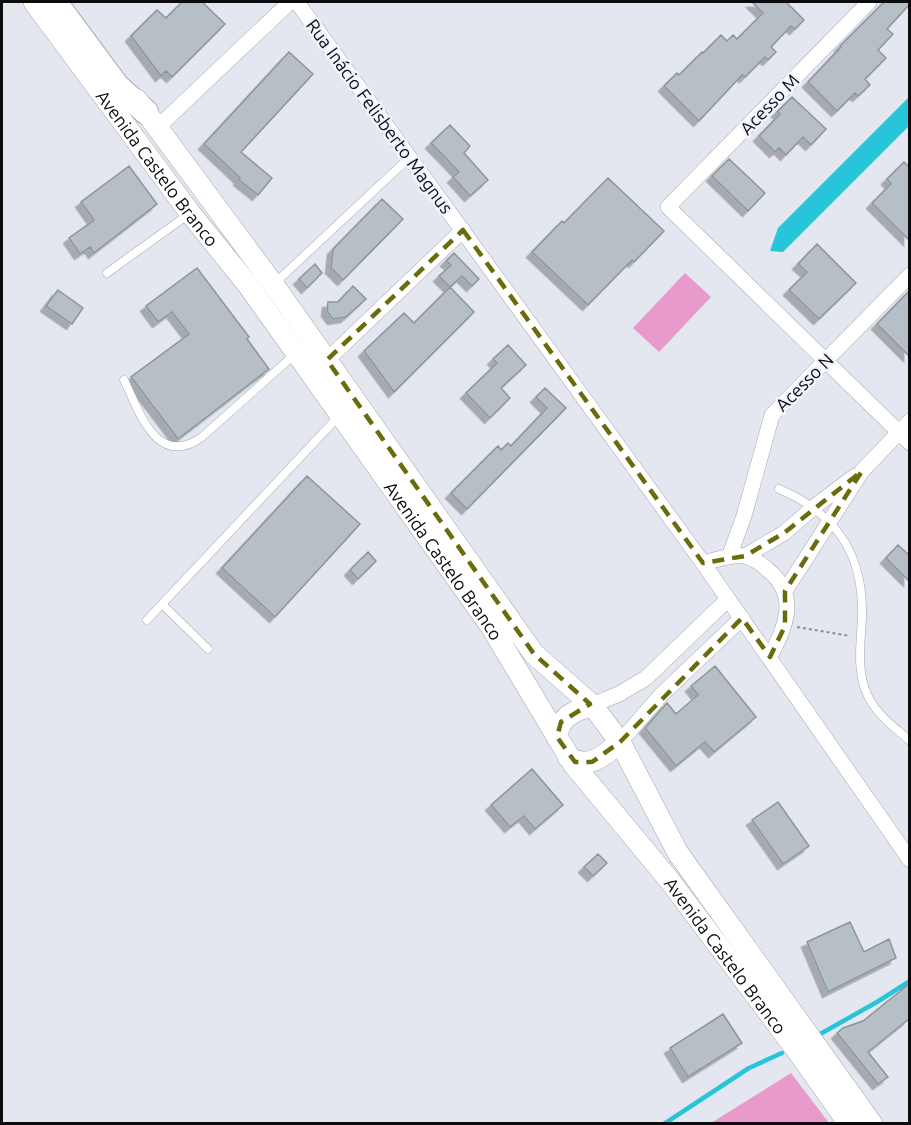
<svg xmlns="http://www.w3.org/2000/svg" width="911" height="1125" font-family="Ubuntu,sans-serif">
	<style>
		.green { fill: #e89acb }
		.water { fill: #28c4da }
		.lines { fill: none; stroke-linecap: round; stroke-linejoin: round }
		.stream { stroke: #28c4da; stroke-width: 4.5 }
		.building { fill: #b6bfc6; stroke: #8d959c; stroke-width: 1.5; filter: url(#shadow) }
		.lane-casing { stroke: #a6a8b2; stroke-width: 9 }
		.street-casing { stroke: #a6a8b2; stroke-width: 16 }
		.secondary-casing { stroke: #a6a8b2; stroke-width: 22 }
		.primary-casing { stroke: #a6a8b2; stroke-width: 26 }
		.path { stroke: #8c8e95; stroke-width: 2; stroke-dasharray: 3 3; stroke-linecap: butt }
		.lane { stroke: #fff; stroke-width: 8 }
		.street { stroke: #fff; stroke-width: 15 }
		.secondary { stroke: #fff; stroke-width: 21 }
		.primary { stroke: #fff; stroke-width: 24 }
		.marked { fill: none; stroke: #6a6b0b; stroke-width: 4.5; stroke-dasharray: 12 8; stroke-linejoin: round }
		.labels { text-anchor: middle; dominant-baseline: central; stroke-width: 5; stroke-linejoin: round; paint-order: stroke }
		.street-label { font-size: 18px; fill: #0c0c0f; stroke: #f1f3fd }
	</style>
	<defs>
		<filter id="shadow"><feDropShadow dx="-5.5" dy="5.5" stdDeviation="0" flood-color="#0004"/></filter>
	</defs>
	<rect width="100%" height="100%" fill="#e4e6f0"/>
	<path class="green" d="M 685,273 L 711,297 L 659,352 L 633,328 Z
		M 791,1073 L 829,1123 L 711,1123 Z"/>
	<path class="water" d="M 909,97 L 909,126 L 783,252 L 770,251 L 778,228 Z"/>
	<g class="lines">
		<path class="stream" d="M 822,1033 L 877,1002 L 910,981
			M 664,1124 L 749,1068 L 782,1053"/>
	</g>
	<path class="building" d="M 182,2 L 202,2 L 225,24 L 172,77 L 166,71 L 161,76 L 131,36 L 157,10 L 166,18 Z
		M 752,2 L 786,2 L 804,20 L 795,29 L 791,26 L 771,47 L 776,52 L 768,60 L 765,57 L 745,77 L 742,75 L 699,121 L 664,86 L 677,73 L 679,75 L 702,52 L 703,53 L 721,35 L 727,41 L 733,35 L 737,39 L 763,13 Z
		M 884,2 L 909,2 L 909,5 L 887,29 L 893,34 L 878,50 L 886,58 L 865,79 L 870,85 L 858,96 L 855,93 L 837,111 L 808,82 L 841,47 L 840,46 Z
		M 289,52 L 313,74 L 241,152 L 272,178 L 258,195 L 239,180 L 240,178 L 204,144 Z
		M 792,97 L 826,129 L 811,145 L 803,137 L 786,155 L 779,148 L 775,152 L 759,136 L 780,114 L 777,112 Z
		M 450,125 L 470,146 L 464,153 L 488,180 L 470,196 L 453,177 L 459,172 L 431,143 Z
		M 729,159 L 765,193 L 748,211 L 712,176 Z
		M 904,162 L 909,167 L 909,240 L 872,203 L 891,184 L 887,179 Z
		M 129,166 L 157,204 L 94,253 L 90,247 L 80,254 L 69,238 L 94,220 L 81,202 Z
		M 608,178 L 664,231 L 634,262 L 632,260 L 588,305 L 532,252 L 562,221 L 564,223 Z
		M 382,199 L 403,219 L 343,280 L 331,268 L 333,249 Z
		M 817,244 L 856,283 L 819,319 L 789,290 L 807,272 L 798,264 Z
		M 454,253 L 479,279 L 472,286 L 462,276 L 450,287 L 439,276 L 451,265 L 446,261 Z
		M 315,264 L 322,273 L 307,288 L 299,279 Z
		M 197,268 L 249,337 L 247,339 L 269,369 L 178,439 L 131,377 L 189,334 L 172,312 L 158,322 L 146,306 Z
		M 353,286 L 366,299 L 346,317 L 333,319 L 327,311 L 328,302 L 338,302 Z
		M 450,287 L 474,312 L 394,392 L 364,351 L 404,313 L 414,323 Z
		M 58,290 L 83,308 L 72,324 L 46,306 Z
		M 909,291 L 909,356 L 877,324 Z
		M 508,345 L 526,365 L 501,388 L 510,398 L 490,418 L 466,393 L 497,363 L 493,359 Z
		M 545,388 L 566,408 L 467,509 L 451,493 L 498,446 L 501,450 L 508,443 L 511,446 L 547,408 L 536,397 Z
		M 307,476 L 360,524 L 275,617 L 222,568 Z
		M 898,545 L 909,555 L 909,581 L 886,558 Z
		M 368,552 L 376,561 L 358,579 L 350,570 Z
		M 715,666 L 756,717 L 714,752 L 705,742 L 676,766 L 645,728 L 667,703 L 676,714 L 698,695 L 691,686 Z
		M 532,769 L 563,805 L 535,829 L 524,816 L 510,827 L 491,805 Z
		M 778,802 L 809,846 L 783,864 L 752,820 Z
		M 598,854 L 607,863 L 593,876 L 584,867 Z
		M 850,922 L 864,952 L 889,939 L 896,958 L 828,992 L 807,942 Z
		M 909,984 L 909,1019 L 868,1052 L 888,1077 L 878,1084 L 837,1033 L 843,1028 L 863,1021 Z
		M 723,1014 L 742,1043 L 688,1077 L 670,1048 Z"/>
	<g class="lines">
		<defs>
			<path id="lane" d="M 107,273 L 189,214
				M 275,283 L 410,157
				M 124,380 C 140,413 157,469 202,437 L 295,354
				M 779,489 C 836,513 864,554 862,617 C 861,643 856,669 867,694 C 875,713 894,727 910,741
				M 163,605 L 208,649
				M 147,620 L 339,416"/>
			<path id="street" d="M 297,2 L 703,563 L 910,860
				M 869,2 L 668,207 L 910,443
				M 158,127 L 290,2
				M 327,360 L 463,230
				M 745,556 L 784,533 L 814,507 L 855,476
				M 729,557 L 744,516 L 772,415 L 910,275
				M 703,563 C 716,560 731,554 744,556 C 754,558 761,564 768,570 C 800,596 785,627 770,657
				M 785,591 L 862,471 L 910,421
				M 592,705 L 619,694 L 646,678 L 728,599
				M 620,742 L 661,695 L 742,618"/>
			<g id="secondary">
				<path id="s1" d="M 34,2 L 190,213 L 248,285 L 492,628 L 574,765 L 670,881 L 801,1056 L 849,1124"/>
				<path d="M 137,100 L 273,284 L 534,654 L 592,705 L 620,742 L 678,853 L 872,1124"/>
				<path d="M 557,737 C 559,717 574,711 592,705"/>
				<path d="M 568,757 C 588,771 605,755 620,742"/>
			</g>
			<path id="primary" d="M 55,2 L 117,86 L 146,112"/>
		</defs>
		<use href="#lane" class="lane-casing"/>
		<use href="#street" class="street-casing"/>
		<use href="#secondary" class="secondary-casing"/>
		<use href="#primary" class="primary-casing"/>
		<path class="path" d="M 797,627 L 850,636"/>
		<use href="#lane" class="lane"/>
		<use href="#street" class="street"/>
		<use href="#secondary" class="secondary"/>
		<use href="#primary" class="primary"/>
	</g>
	<path class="marked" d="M 463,230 L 703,563 L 745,556 L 784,533 L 862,471 L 785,591 L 785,626 L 770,657 L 742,618 L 620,742 L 592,762 L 575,762 L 557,737 L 561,722 L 590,704 L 534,654 L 327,360 Z"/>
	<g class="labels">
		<g class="street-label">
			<text transform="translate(769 104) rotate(-46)">Acesso M</text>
			<text transform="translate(380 116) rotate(54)">Rua Inácio Felisberto Magnus</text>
			<text stroke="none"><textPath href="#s1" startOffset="207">Avenida Castelo Branco</textPath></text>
			<text transform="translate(804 382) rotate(-45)">Acesso N</text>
			<text stroke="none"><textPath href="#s1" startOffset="693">Avenida Castelo Branco</textPath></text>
			<text stroke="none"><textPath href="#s1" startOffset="1179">Avenida Castelo Branco</textPath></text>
		</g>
	</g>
	<rect width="911" height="1125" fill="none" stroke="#0c0c0f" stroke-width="6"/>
</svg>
